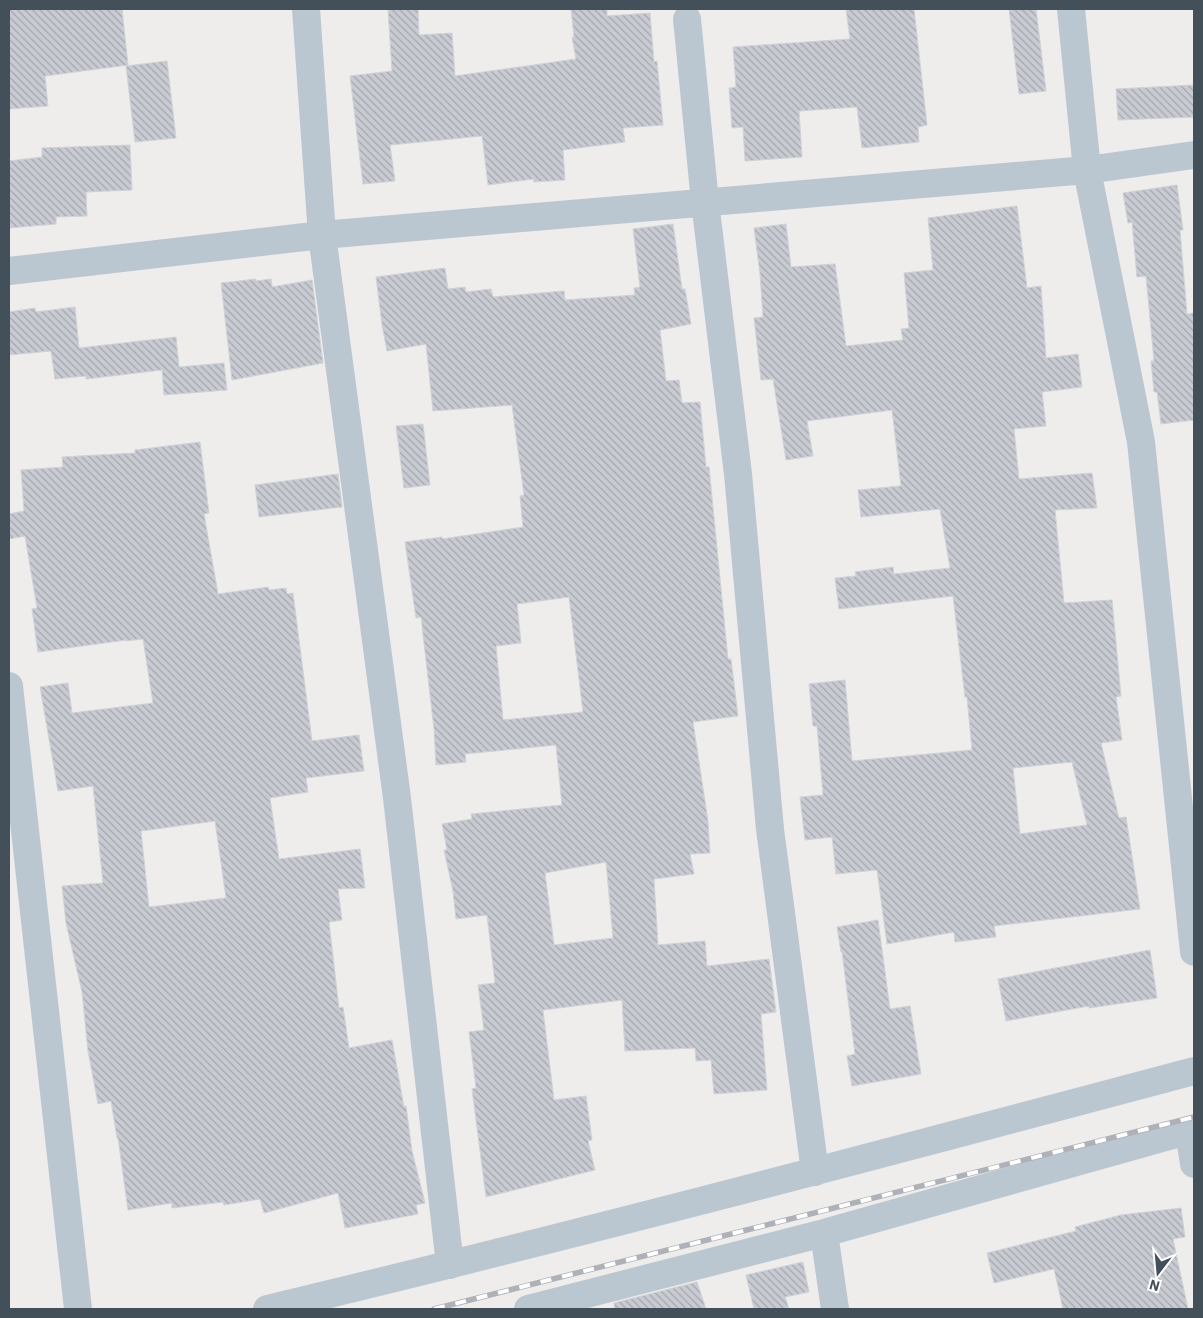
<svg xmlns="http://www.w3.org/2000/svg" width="1203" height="1318" font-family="'IBM Plex Sans',sans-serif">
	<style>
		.building { fill: url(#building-back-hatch); stroke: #cfd2d8; fill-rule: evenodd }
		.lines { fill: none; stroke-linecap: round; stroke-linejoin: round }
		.street { stroke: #bbc7d0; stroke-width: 28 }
		.rail-casing { stroke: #aeb1b7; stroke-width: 5.5 }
		.rail { stroke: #fff; stroke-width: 4; stroke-dasharray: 11; stroke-linecap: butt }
	</style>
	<defs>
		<pattern id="building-back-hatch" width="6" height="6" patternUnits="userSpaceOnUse" patternTransform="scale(1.25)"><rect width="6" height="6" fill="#c8cbd1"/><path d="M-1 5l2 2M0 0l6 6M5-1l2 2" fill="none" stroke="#a4a7ad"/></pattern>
	</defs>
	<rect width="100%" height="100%" fill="#efecec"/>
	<path class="building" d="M 9,9 L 122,9 L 128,65 L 45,76 L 48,106 L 9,109 Z
		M 388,9 L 418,9 L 419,35 L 452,33 L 455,76 L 576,59 L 572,37 L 574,37 L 571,9 L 607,9 L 607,16 L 650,13 L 654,62 L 657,61 L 663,125 L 623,128 L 625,142 L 563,150 L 565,180 L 534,182 L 533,179 L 488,185 L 482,136 L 390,145 L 395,181 L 363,184 L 350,76 L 392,71 Z
		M 846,9 L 914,9 L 927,125 L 918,127 L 919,142 L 862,148 L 857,107 L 799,111 L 802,157 L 745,161 L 743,127 L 732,128 L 729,88 L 736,87 L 733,47 L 850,39 Z
		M 1009,9 L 1036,9 L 1046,91 L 1019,94 Z
		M 167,61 L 176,138 L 135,142 L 126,66 Z
		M 1194,85 L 1194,117 L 1118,120 L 1116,89 Z
		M 130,145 L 132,190 L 86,192 L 87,216 L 56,217 L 56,224 L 9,228 L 9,161 L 42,157 L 42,148 Z
		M 1177,185 L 1183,230 L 1180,230 L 1187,314 L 1194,313 L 1194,420 L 1161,424 L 1157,392 L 1154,392 L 1151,361 L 1154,361 L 1146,276 L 1137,277 L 1132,222 L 1128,223 L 1123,193 Z
		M 1017,206 L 1027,288 L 1041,286 L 1046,358 L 1078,354 L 1082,387 L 1042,392 L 1046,426 L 1014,429 L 1019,479 L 1092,473 L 1097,508 L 1055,510 L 1064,603 L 1112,600 L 1121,696 L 1116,697 L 1122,740 L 1101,743 L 1119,818 L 1126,817 L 1140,909 L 994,926 L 996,937 L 955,942 L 954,932 L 887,944 L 877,870 L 836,874 L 832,837 L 805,840 L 800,797 L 823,795 L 817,726 L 813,726 L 809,684 L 845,680 L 852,761 L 972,750 L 967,697 L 965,697 L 953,596 L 839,609 L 835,578 L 856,576 L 855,572 L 893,567 L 894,574 L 950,568 L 940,509 L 861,517 L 858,490 L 901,486 L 892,410 L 807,421 L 813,456 L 786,460 L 773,379 L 761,380 L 754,318 L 763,317 L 760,274 L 754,228 L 786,224 L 791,267 L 835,264 L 846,346 L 903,340 L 901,329 L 909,328 L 904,273 L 933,270 L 928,218 ZM 1072,762 L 1087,825 L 1020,834 L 1013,768 Z
		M 673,224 L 682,289 L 685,289 L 691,324 L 660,330 L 666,381 L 679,380 L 682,403 L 700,402 L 706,467 L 709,467 L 728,659 L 731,659 L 738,716 L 693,722 L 708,821 L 710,853 L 690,854 L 694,874 L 654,879 L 658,945 L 705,941 L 707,966 L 769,959 L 776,1012 L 761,1014 L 767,1090 L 714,1094 L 711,1060 L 696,1061 L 695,1048 L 625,1051 L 622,1000 L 543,1010 L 554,1100 L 586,1096 L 592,1140 L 588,1141 L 595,1170 L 486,1197 L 472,1089 L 476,1088 L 469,1032 L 484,1030 L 478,985 L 495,983 L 487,915 L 456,919 L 453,891 L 444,850 L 447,850 L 442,824 L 472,819 L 471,814 L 562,805 L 556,745 L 465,754 L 466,762 L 436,765 L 434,729 L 421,617 L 416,618 L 405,542 L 442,537 L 442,539 L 523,527 L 520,496 L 524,495 L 512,405 L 433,411 L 426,344 L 387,351 L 382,325 L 376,277 L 445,268 L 448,289 L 465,287 L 466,292 L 491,289 L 493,297 L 564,291 L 565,300 L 635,295 L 634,288 L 640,287 L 633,229 ZM 569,597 L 583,712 L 503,720 L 496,646 L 521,643 L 517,604 ZM 606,862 L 613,938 L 554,945 L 545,873 Z
		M 256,279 L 256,281 L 271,279 L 272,287 L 312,280 L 323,363 L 232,380 L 221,283 Z
		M 75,307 L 79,348 L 176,337 L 179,367 L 224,363 L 227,390 L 164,395 L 162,370 L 86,379 L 86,376 L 55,379 L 51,351 L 9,355 L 9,312 L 35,308 L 36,312 Z
		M 423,424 L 430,485 L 404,488 L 396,426 Z
		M 200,442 L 209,513 L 204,514 L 218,594 L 268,587 L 269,590 L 286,588 L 287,594 L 293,593 L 312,741 L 359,735 L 364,771 L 306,778 L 308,792 L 270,798 L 279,859 L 360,849 L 365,888 L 338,889 L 342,920 L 329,922 L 339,1008 L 343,1007 L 349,1048 L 392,1040 L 404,1107 L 406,1106 L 412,1151 L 425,1203 L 416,1205 L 418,1214 L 345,1228 L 338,1193 L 264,1213 L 260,1199 L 224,1205 L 223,1202 L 172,1208 L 172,1203 L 128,1210 L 118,1138 L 117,1138 L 111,1101 L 98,1104 L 88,1051 L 82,992 L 66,923 L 62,886 L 103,883 L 93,786 L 58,791 L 40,687 L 68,683 L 72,713 L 153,703 L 143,639 L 126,641 L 126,640 L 38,652 L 32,609 L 37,608 L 25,536 L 9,539 L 9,514 L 24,511 L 21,470 L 63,467 L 62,457 L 135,453 L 135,450 ZM 215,821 L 226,898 L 149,907 L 141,831 Z
		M 338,474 L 342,507 L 259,517 L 255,485 Z
		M 878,920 L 890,1009 L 910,1006 L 921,1074 L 852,1086 L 847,1056 L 855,1054 L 842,952 L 841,952 L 837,927 Z
		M 1150,950 L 1157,998 L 1089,1008 L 1089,1006 L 1006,1021 L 998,979 Z
		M 1181,1208 L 1185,1237 L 1173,1239 L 1188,1309 L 1063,1309 L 1054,1269 L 994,1283 L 987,1253 L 1076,1231 L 1075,1227 L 1121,1215 Z
		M 803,1262 L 809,1292 L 785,1297 L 789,1309 L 754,1309 L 746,1275 Z
		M 697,1282 L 706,1309 L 615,1309 L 614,1303 Z"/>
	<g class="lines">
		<path class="street" d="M 306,9 L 322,235 L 397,798 L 450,1265
			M 1071,9 L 1087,170 L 1141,442 L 1194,952
			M 687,19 L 705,202 L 738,474 L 770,829 L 815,1172
			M 9,271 L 322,235 L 1087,170 L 1194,155
			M 9,686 L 78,1309
			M 1189,1131 L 1194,1164
			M 824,1233 L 835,1309
			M 267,1309 C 577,1235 886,1153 1194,1071
			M 528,1309 L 824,1233 L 1194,1129"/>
		<defs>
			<path id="rail" d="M 434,1309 L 1194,1117"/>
		</defs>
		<use href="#rail" class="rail-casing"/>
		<use href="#rail" class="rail"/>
	</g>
	<rect width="1203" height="1318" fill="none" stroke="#43505a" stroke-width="20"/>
	<g transform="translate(1158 1273) rotate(196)" stroke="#ffffff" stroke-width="4" paint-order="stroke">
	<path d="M0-4L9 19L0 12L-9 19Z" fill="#43505a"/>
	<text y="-8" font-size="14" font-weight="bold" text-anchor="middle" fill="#43505a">N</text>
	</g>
</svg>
